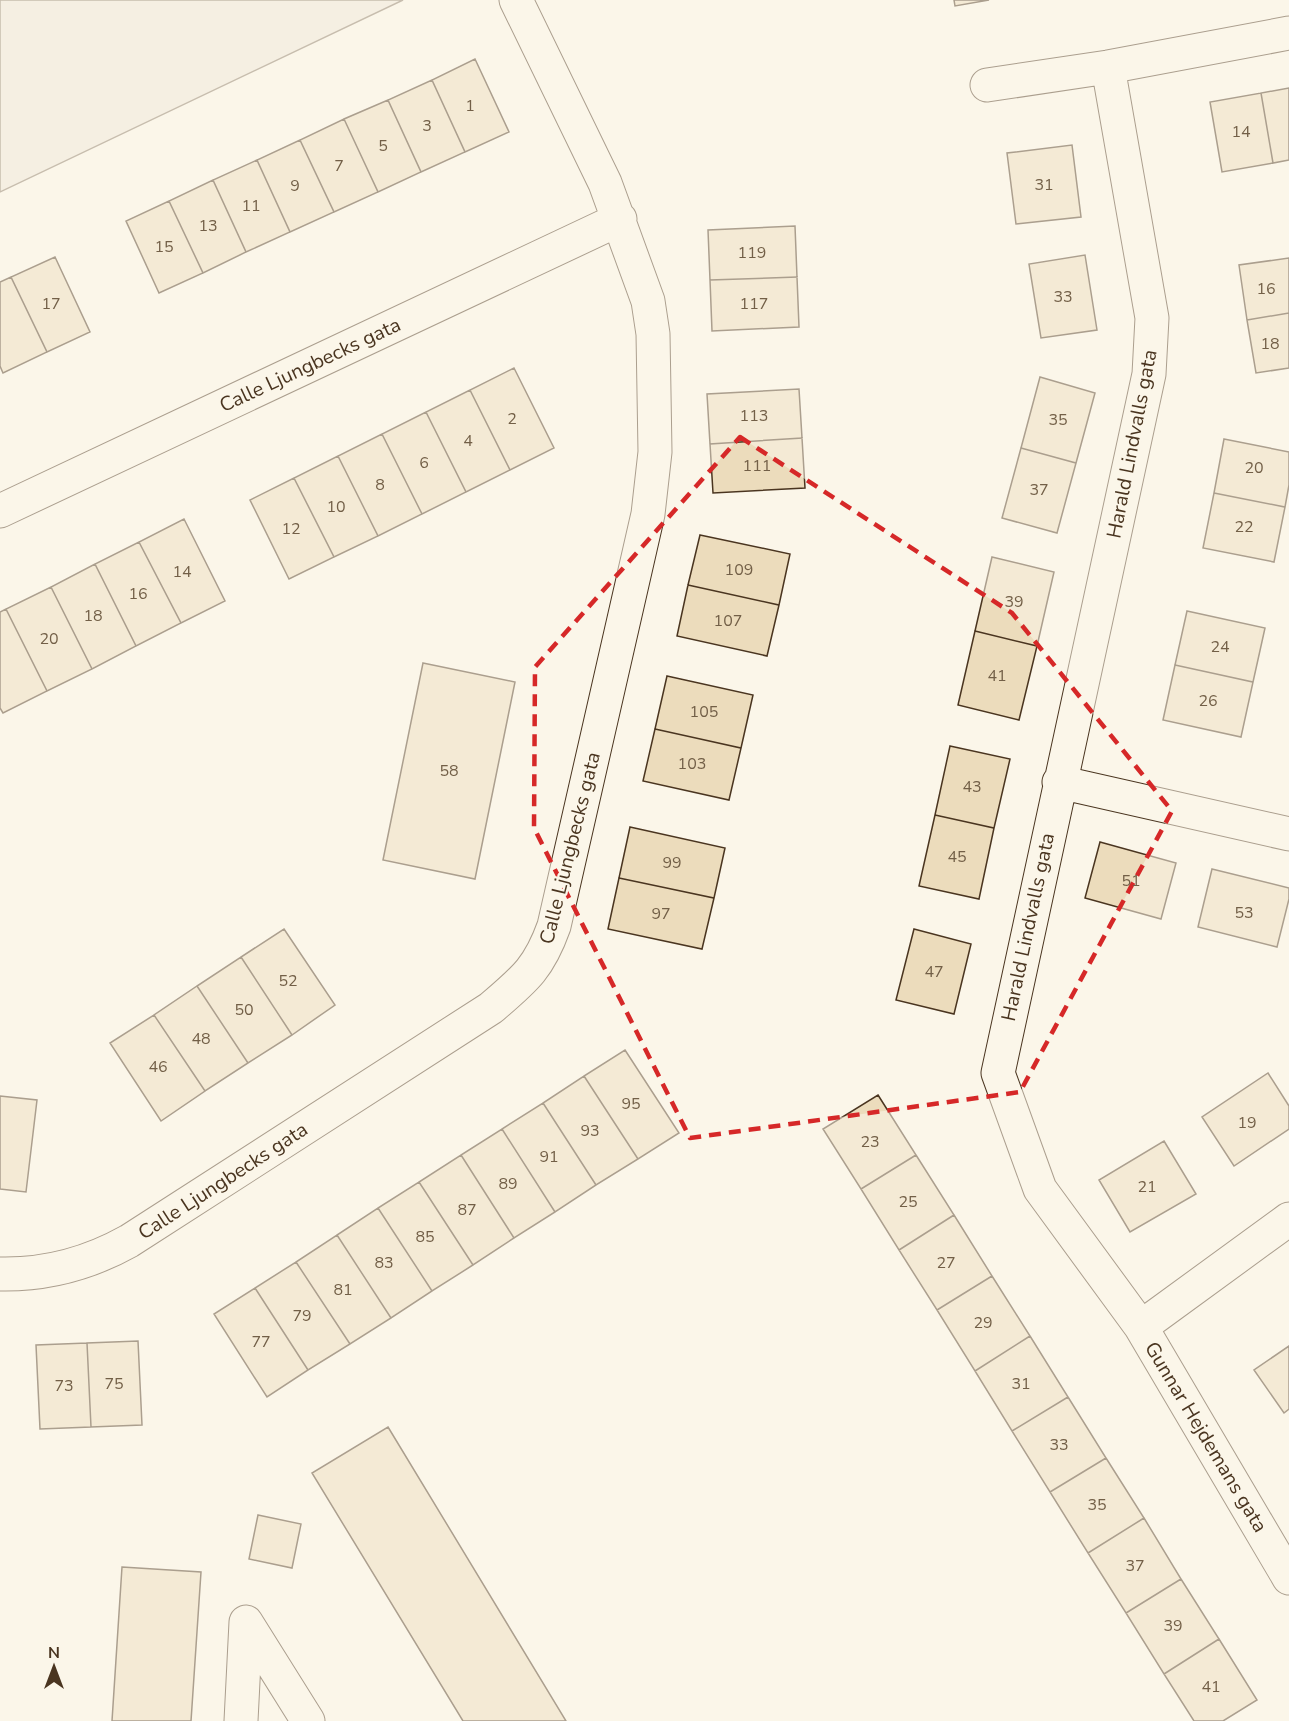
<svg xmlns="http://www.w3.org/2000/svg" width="1289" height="1721" font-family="'Nunito Sans',sans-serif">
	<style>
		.green { fill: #ede6d9; stroke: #887966; stroke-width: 1.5 }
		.building { fill: #ecdcbc; stroke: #4a3520; stroke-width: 1.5 }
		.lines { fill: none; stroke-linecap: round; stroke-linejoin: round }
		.minor-casing { stroke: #4a3520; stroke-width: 35 }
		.minor { stroke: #fbf6e9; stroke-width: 33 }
		.marked { fill: none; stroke: #d62828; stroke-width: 4.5; stroke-dasharray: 12 8; stroke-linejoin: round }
		.labels { text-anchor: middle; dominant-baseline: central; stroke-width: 4.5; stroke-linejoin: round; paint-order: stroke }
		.number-label { font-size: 16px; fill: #725f47 }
		.street-label { font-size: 20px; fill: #4a3520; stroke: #fbf6e9 }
	</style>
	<rect width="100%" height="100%" fill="#fbf6e9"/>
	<path class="green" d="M 0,0 L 403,0 L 0,192 Z"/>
	<path class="building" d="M 954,0 L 989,0 L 955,6 Z
		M 475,59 L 509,132 L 465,152 L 432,80 Z
		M 432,80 L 465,152 L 421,172 L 388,100 Z
		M 1289,88 L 1289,160 L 1273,163 L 1261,93 Z
		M 1261,93 L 1273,163 L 1222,172 L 1210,102 Z
		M 388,100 L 421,172 L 378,192 L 344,119 Z
		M 344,119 L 378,192 L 334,212 L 300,140 Z
		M 300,140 L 334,212 L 290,232 L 257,160 Z
		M 1072,145 L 1081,217 L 1016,224 L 1007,153 Z
		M 257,160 L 290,232 L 246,252 L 213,180 Z
		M 213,180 L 246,252 L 203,273 L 169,201 Z
		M 169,201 L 203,273 L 159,293 L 126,221 Z
		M 795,226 L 797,277 L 710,280 L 708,230 Z
		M 1085,255 L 1097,330 L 1041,338 L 1029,264 Z
		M 55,257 L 90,332 L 47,352 L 11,277 Z
		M 1289,258 L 1289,313 L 1247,320 L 1239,265 Z
		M 11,277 L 47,352 L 3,373 L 0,366 L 0,282 Z
		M 797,277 L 799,327 L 712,331 L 710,280 Z
		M 1289,313 L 1289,368 L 1256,373 L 1247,320 Z
		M 514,368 L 554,448 L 510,470 L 470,390 Z
		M 1040,377 L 1095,393 L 1076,463 L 1021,448 Z
		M 799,389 L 802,438 L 710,444 L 707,394 Z
		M 470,390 L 510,470 L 466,492 L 426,412 Z
		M 426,412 L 466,492 L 422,514 L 382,434 Z
		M 382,434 L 422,514 L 378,536 L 338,456 Z
		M 802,438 L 805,488 L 713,493 L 710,444 Z
		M 1224,439 L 1289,452 L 1289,485 L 1285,507 L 1214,493 Z
		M 1021,448 L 1076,463 L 1057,533 L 1002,518 Z
		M 338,456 L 378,536 L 334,557 L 294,478 Z
		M 294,478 L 334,557 L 289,579 L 250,500 Z
		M 1214,493 L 1285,507 L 1274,562 L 1203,548 Z
		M 184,519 L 225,601 L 181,623 L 139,542 Z
		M 700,535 L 790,554 L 779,605 L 688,585 Z
		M 139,542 L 181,623 L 136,646 L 95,564 Z
		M 992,557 L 1054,572 L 1037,646 L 975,631 Z
		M 95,564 L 136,646 L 92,669 L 51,587 Z
		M 688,585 L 779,605 L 767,656 L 677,636 Z
		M 51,587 L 92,669 L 47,691 L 6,609 Z
		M 6,609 L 47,691 L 3,713 L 0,708 L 0,612 Z
		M 1187,611 L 1265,628 L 1253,682 L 1175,665 Z
		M 975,631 L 1037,646 L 1019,720 L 958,705 Z
		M 423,663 L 515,682 L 475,879 L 383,860 Z
		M 1175,665 L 1253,682 L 1241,737 L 1163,720 Z
		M 667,676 L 753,695 L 741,748 L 655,729 Z
		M 655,729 L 741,748 L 729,800 L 643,781 Z
		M 950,746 L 1010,759 L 994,828 L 935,815 Z
		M 935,815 L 994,828 L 979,899 L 919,886 Z
		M 630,827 L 725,848 L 714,898 L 619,878 Z
		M 1100,842 L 1176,863 L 1161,919 L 1085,898 Z
		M 1212,869 L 1289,888 L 1289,899 L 1277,947 L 1198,927 Z
		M 619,878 L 714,898 L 702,949 L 608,929 Z
		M 284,929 L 335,1005 L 292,1035 L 241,957 Z
		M 914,929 L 971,944 L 954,1014 L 896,1000 Z
		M 241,957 L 292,1035 L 248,1063 L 197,986 Z
		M 197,986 L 248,1063 L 205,1091 L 154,1015 Z
		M 154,1015 L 205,1091 L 161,1121 L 110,1043 Z
		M 625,1050 L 679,1133 L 638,1159 L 584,1076 Z
		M 1268,1073 L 1289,1106 L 1289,1129 L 1234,1166 L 1202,1117 Z
		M 584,1076 L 638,1159 L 596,1185 L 543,1103 Z
		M 878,1095 L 916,1155 L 861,1189 L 823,1129 Z
		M 0,1096 L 37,1100 L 26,1192 L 0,1189 Z
		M 543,1103 L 596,1185 L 555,1212 L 502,1129 Z
		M 502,1129 L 555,1212 L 514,1238 L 461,1155 Z
		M 1164,1141 L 1196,1194 L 1130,1232 L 1099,1180 Z
		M 461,1155 L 514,1238 L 473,1265 L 419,1182 Z
		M 916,1155 L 954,1215 L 899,1250 L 861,1189 Z
		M 419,1182 L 473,1265 L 432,1291 L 378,1208 Z
		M 378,1208 L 432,1291 L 391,1318 L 337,1235 Z
		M 954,1215 L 992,1276 L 937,1310 L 899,1250 Z
		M 337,1235 L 391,1318 L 350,1344 L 296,1262 Z
		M 296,1262 L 350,1344 L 308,1370 L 255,1288 Z
		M 992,1276 L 1030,1336 L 975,1371 L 937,1310 Z
		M 255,1288 L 308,1370 L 267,1397 L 214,1314 Z
		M 1030,1336 L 1068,1397 L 1012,1431 L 975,1371 Z
		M 138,1341 L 142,1425 L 91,1427 L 87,1343 Z
		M 87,1343 L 91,1427 L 40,1429 L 36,1345 Z
		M 1289,1346 L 1289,1409 L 1284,1413 L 1254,1370 Z
		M 1068,1397 L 1106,1458 L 1050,1492 L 1012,1431 Z
		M 388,1427 L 566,1721 L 463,1721 L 312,1473 Z
		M 1106,1458 L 1144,1518 L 1088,1553 L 1050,1492 Z
		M 258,1515 L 301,1524 L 292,1568 L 249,1559 Z
		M 1144,1518 L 1181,1579 L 1126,1613 L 1088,1553 Z
		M 122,1567 L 201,1572 L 191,1721 L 112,1721 Z
		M 1181,1579 L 1219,1639 L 1164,1674 L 1126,1613 Z
		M 1219,1639 L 1257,1700 L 1223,1721 L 1194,1721 L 1164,1674 Z"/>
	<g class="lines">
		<defs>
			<path id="minor" d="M 1108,67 L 1152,318 L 1149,374 L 998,1073 L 1040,1189 L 1141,1327 L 1289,1578
				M 987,85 L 1108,67 L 1289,33
				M 0,511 L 620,219
				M 1059,782 L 1289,834
				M 0,1274 C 47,1275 88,1264 129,1241 L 491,1008 C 525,979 539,968 554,926 L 648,514 L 655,452 L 653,334 L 648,301 L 605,183 L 516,0
				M 1141,1327 L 1289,1219
				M 241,1721 L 246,1622 L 308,1721"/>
		</defs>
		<use href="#minor" class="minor-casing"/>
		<use href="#minor" class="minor"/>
	</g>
	<path d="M0 0H1289V1721H0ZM 740,437 L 1012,613 L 1172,811 L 1020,1092 L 690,1138 L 534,828 L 535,667 Z" fill="#fbf6e9" fill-opacity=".55" fill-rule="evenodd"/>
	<path class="marked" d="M 740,437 L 1012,613 L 1172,811 L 1020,1092 L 690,1138 L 534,828 L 535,667 Z"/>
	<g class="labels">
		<g class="number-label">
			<text x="470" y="106">1</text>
			<text x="427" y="126">3</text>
			<text x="1241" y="132">14</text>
			<text x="383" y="146">5</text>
			<text x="339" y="166">7</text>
			<text x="1044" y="185">31</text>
			<text x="295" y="186">9</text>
			<text x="251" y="206">11</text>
			<text x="208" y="226">13</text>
			<text x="164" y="247">15</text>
			<text x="752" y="253">119</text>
			<text x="1266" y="289">16</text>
			<text x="1063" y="297">33</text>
			<text x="51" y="304">17</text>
			<text x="754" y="304">117</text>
			<text x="1270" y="344">18</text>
			<text x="754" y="416">113</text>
			<text x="512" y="419">2</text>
			<text x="1058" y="420">35</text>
			<text x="468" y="441">4</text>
			<text x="424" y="463">6</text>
			<text x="757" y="466">111</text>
			<text x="1254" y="468">20</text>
			<text x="380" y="485">8</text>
			<text x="1039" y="490">37</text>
			<text x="336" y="507">10</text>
			<text x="1244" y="527">22</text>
			<text x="291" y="529">12</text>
			<text x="739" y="570">109</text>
			<text x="182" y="572">14</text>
			<text x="138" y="594">16</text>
			<text x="1014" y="602">39</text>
			<text x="93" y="616">18</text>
			<text x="728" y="621">107</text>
			<text x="49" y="639">20</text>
			<text x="1220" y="647">24</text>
			<text x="997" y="676">41</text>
			<text x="1208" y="701">26</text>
			<text x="704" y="712">105</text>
			<text x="692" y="764">103</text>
			<text x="449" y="771">58</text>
			<text x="972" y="787">43</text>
			<text x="957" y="857">45</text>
			<text x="672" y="863">99</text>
			<text x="1131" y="881">51</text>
			<text x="1244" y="913">53</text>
			<text x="661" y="914">97</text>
			<text x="934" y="972">47</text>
			<text x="288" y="981">52</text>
			<text x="244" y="1010">50</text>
			<text x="201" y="1039">48</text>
			<text x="158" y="1067">46</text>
			<text x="631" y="1104">95</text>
			<text x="1247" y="1123">19</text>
			<text x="590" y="1131">93</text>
			<text x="870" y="1142">23</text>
			<text x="549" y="1157">91</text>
			<text x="508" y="1184">89</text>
			<text x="1147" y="1187">21</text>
			<text x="908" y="1202">25</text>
			<text x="467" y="1210">87</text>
			<text x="425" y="1237">85</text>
			<text x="384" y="1263">83</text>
			<text x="946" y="1263">27</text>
			<text x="343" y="1290">81</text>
			<text x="302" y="1316">79</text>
			<text x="983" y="1323">29</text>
			<text x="261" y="1342">77</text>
			<text x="114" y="1384">75</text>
			<text x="1021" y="1384">31</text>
			<text x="64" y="1386">73</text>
			<text x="1059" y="1445">33</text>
			<text x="1097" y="1505">35</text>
			<text x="1135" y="1566">37</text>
			<text x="1173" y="1626">39</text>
			<text x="1211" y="1687">41</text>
		</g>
		<g class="street-label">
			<text transform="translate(310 365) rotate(-25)">Calle Ljungbecks gata</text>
			<text transform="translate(1132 444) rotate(-79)">Harald Lindvalls gata</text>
			<text transform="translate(570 848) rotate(-76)">Calle Ljungbecks gata</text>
			<text transform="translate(1028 927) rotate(-78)">Harald Lindvalls gata</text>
			<text transform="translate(223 1181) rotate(-33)">Calle Ljungbecks gata</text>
			<text transform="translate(1206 1437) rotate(59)">Gunnar Hejdemans gata</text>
		</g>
	</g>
	<g transform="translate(54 1667)" stroke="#fbf6e9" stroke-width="4.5" paint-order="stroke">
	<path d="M0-4.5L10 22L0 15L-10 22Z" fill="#4a3520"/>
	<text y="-9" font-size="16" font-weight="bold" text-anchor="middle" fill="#4a3520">N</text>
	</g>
</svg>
